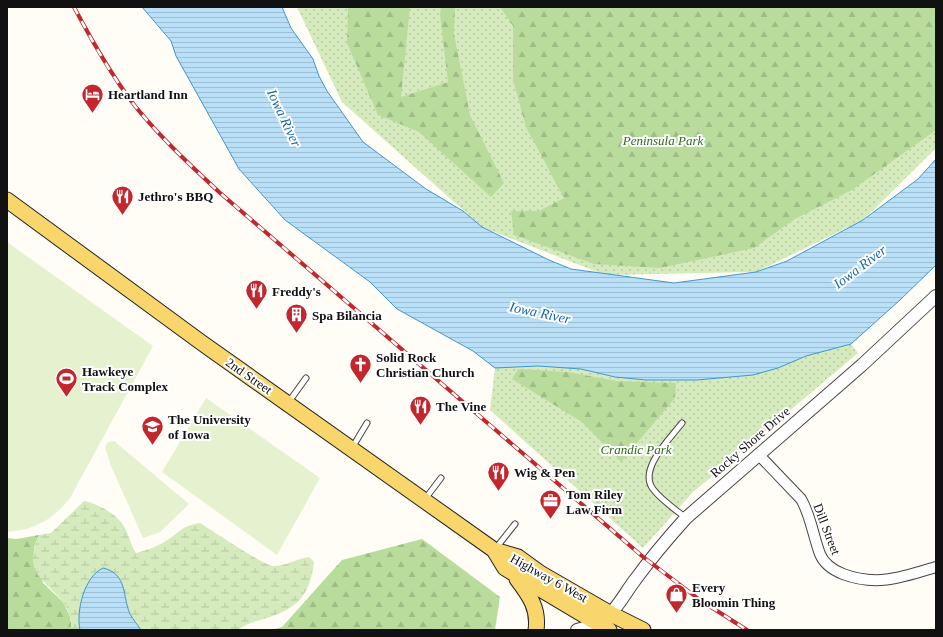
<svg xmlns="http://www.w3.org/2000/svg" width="943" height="637" font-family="Georgia,serif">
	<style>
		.grass { fill: url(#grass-dots) }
		.forest { fill: url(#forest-firs) }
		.wetland { fill: url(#wetland-marsh) }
		.pitch { fill: #e6f2cf }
		.water { fill: url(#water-rules); stroke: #3f96cf }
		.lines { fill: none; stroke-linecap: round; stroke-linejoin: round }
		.service-casing { stroke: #444; stroke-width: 7 }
		.minor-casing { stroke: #444; stroke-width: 12 }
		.tertiary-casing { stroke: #444; stroke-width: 14 }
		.primary-casing { stroke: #222; stroke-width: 17 }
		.service { stroke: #fff; stroke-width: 5 }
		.minor { stroke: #fff; stroke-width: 10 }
		.tertiary { stroke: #fff; stroke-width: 12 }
		.primary { stroke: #f9d66b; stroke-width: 15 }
		.rail-casing { stroke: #c4262e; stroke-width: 4 }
		.rail { stroke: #fff; stroke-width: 2.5; stroke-dasharray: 8; stroke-linecap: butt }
		.labels { text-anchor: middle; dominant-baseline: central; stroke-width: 4; stroke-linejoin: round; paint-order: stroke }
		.poi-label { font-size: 13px; font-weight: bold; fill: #111; stroke: #fff; text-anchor: start }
		.park-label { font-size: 13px; font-style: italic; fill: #2f6b1f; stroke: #fff }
		.street-label { font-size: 13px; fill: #111; stroke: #fff }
		.water-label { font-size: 14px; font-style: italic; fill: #1768a6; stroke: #fff }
	</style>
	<defs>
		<pattern id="grass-dots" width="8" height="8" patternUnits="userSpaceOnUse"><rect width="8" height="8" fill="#d5ebbd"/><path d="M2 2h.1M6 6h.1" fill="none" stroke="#b6c8a1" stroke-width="1.8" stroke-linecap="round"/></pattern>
		<pattern id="forest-firs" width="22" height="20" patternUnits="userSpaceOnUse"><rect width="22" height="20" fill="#b9dc9c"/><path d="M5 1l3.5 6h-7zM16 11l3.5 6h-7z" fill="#9ebc85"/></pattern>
		<pattern id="wetland-marsh" width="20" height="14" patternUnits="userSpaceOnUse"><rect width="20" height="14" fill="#d5ebbd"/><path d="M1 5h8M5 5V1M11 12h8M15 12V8" fill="none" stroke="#b6c8a1"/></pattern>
		<pattern id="water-rules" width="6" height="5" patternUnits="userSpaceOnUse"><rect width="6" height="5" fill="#b9e0f7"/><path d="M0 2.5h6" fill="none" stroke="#9ebfd3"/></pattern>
	</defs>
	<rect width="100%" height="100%" fill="#fffdf5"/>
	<path class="grass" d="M 297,7 L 936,7 L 936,148 L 863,220 L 756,272 L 605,275 L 482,227 L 342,102 Z
		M 851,344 L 858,353 L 692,493 L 643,548 L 490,410 L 495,368 L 538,366 L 581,369 L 615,377 L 646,380 L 753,375 L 778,368 L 806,356 Z"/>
	<path class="forest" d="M 348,7 L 410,7 L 401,97 L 448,82 L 440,15 L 441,7 L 455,7 L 454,34 L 470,115 L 504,183 L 491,197 L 419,132 L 378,115 L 347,43 Z
		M 500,7 L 936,7 L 936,130 L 852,190 L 795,219 L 754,248 L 660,268 L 594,264 L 514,235 L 511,211 L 539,211 L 564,198 L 526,127 L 513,80 L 513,26 Z
		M 518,369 L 568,372 L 617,381 L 676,383 L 675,398 L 621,462 L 582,422 L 512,379 Z
		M 39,535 L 34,548 L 43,583 L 63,602 L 70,616 L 72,630 L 7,630 L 7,538 L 16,539 Z
		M 422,539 L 500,597 L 495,630 L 271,630 L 282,627 L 342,560 Z"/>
	<path class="wetland" d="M 84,501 C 99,504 119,515 126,530 C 130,539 130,543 136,553 C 148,550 159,546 169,539 C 182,530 182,526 200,523 C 211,530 265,566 273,566 C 286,566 296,559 309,557 L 314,562 C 310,595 298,608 267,618 C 257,621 247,623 238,630 L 72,630 C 71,620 69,609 62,601 C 41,576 23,573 39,535 L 51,533 Z"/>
	<path class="pitch" d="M 7,242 L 153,346 L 70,498 C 53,520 34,530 7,532 Z
		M 206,398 L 320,478 L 277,555 L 162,472 Z
		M 114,441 L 189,504 L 160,532 L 143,538 L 111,466 L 105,447 L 108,442 Z"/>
	<path class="water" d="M 142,7 L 282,7 L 291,28 L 313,59 L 319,76 L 327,91 L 363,142 L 426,189 L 463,211 L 482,227 L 549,260 L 571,269 L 674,283 L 756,272 L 787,261 L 863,220 L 918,179 L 936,159 L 936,265 L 900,300 L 851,344 L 806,356 L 778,368 L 753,375 L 697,380 L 646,380 L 615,377 L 581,369 L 538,366 L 495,368 L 473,351 L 397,309 L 370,282 L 285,220 L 239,169 L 176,56 L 171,41 Z
		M 103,568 C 128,574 122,596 130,614 C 133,620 138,625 141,630 L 80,630 C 76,611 84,577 103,568 Z"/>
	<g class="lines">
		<defs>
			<path id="service" d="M 288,403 L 306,378
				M 682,423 C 670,439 638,469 653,489 C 661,500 675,509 686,518
				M 352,448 L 367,423
				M 425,499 L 441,478
				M 496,548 L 515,524"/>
			<path id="minor" d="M 758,454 L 801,499 C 811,516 813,536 820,554 C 824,564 833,570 843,574 C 877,587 903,577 936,567"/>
			<path id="tertiary" d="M 605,619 C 618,608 625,593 635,580 C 651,558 668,538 686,518 L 862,365 L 936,296
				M 577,630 L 598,624"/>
			<path id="primary" d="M 7,200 L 202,343 L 494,550 L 518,557 L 540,573 L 611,614 L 643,630
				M 494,550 L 505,568 L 609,630
				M 517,579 C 530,596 539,609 536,630"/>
		</defs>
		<use href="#service" class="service-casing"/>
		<use href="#minor" class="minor-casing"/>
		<use href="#tertiary" class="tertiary-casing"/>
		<use href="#primary" class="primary-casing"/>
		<use href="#service" class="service"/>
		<use href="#minor" class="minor"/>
		<use href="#tertiary" class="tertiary"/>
		<use href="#primary" class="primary"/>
		<defs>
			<path id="rail" d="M 74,7 C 92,41 111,75 135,106 C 160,137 190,165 219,192 L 642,556 L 700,600 L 747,630"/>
		</defs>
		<use href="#rail" class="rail-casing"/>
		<use href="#rail" class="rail"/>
	</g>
	<defs>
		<symbol id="hotel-pin" viewBox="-11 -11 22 30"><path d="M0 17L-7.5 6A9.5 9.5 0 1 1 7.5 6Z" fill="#c4262e" stroke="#fff"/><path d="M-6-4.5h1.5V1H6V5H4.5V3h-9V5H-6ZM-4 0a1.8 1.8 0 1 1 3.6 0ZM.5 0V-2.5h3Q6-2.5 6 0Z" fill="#fff"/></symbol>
		<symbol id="restaurant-pin" viewBox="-11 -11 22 30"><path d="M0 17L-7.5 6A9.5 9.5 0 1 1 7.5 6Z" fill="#c4262e" stroke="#fff"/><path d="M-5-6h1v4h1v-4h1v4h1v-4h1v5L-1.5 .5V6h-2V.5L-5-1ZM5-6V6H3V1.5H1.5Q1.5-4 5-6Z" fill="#fff"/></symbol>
		<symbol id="building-pin" viewBox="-11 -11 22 30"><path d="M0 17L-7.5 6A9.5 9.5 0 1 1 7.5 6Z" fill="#c4262e" stroke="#fff"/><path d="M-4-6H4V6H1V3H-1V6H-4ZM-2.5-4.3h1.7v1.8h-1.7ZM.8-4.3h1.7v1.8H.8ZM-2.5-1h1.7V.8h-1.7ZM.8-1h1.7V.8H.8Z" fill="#fff"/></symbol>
		<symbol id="church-pin" viewBox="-11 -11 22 30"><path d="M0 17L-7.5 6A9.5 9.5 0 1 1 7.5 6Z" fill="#c4262e" stroke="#fff"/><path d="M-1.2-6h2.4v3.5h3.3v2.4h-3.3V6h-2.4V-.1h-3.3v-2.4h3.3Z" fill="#fff"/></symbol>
		<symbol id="stadium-pin" viewBox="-11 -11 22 30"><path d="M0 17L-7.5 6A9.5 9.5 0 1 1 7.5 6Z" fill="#c4262e" stroke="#fff"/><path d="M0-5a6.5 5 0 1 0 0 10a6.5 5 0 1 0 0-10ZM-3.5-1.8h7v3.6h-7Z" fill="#fff"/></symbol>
		<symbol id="university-pin" viewBox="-11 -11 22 30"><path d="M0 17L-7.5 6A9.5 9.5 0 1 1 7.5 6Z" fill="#c4262e" stroke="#fff"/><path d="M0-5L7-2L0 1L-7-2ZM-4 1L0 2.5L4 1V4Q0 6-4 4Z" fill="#fff"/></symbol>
		<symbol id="office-pin" viewBox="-11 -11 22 30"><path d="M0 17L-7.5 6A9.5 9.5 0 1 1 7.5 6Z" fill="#c4262e" stroke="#fff"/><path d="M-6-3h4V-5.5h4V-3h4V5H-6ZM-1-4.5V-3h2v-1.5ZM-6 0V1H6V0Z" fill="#fff"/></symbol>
		<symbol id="shop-pin" viewBox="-11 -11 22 30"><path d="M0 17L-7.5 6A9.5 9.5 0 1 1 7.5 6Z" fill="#c4262e" stroke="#fff"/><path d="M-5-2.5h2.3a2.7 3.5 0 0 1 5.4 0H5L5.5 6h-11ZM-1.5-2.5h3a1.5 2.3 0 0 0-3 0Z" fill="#fff"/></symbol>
	</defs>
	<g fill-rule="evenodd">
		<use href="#hotel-pin" x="80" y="82" width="25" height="34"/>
		<use href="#restaurant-pin" x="110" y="184" width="25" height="34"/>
		<use href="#restaurant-pin" x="244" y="278" width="25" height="34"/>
		<use href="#building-pin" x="284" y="302" width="25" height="34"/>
		<use href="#church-pin" x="348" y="352" width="25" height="34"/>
		<use href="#stadium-pin" x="54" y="366" width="25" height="34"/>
		<use href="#restaurant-pin" x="408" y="394" width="25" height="34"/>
		<use href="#university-pin" x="140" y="414" width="25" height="34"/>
		<use href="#restaurant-pin" x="486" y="460" width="25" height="34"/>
		<use href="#office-pin" x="538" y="488" width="25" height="34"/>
		<use href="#shop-pin" x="664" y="582" width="25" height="34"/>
	</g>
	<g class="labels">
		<g class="poi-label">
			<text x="108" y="94">Heartland Inn</text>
			<text x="138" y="196">Jethro's BBQ</text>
			<text x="272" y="291">Freddy's</text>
			<text x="312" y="315">Spa Bilancia</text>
			<text x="376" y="357">Solid Rock<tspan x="376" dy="15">Christian Church</tspan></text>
			<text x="82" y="371">Hawkeye<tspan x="82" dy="15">Track Complex</tspan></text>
			<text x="436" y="406">The Vine</text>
			<text x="168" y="419">The University<tspan x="168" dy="15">of Iowa</tspan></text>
			<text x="514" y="472">Wig &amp; Pen</text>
			<text x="566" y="494">Tom Riley<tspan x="566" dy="15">Law Firm</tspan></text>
			<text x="692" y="587">Every<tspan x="692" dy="15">Bloomin Thing</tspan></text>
		</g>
		<g class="park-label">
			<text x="663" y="140">Peninsula Park</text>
			<text x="636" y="449">Crandic Park</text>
		</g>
		<g class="street-label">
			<text transform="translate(249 376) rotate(35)">2nd Street</text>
			<text transform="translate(750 442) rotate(-41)">Rocky Shore Drive</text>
			<text transform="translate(827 529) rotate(69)">Dill Street</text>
			<text transform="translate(549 578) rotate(29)">Highway 6 West</text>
		</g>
		<g class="water-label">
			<text transform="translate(284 118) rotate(65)">Iowa River</text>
			<text transform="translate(860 267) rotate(-37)">Iowa River</text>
			<text transform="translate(540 313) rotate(12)">Iowa River</text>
		</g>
	</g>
	<rect width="943" height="637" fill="none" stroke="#111111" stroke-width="16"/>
</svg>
